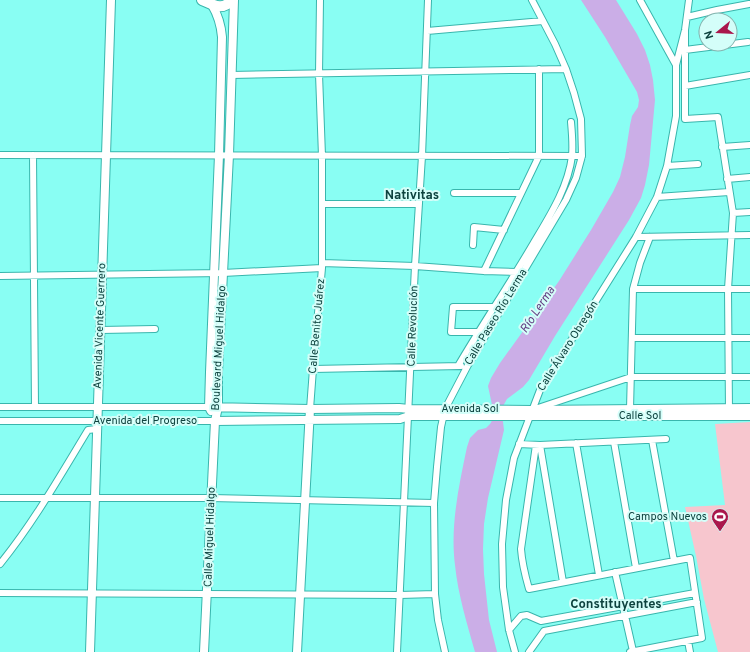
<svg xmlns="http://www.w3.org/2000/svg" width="750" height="652" font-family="Overpass,sans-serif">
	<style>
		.green { fill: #f7c6ce }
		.water { fill: #cbaee7 }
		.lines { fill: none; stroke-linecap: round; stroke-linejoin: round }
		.minor-casing { stroke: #39b6ad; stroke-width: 8 }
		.tertiary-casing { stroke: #39b6ad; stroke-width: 10 }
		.primary-casing { stroke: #39b6ad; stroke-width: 12 }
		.minor { stroke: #fff; stroke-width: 6 }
		.tertiary { stroke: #fff; stroke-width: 8 }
		.primary { stroke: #fff; stroke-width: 10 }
		.labels { text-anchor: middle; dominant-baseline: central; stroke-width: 4; stroke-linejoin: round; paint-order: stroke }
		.street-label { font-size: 11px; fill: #0d423e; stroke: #d4fef9 }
		.poi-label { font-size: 11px; fill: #0d423e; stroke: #d4fef9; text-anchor: end }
		.water-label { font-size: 12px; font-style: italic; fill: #633e82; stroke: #d4fef9 }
		.quarter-label { font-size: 13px; font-weight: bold; fill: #0d423e; stroke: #d4fef9 }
	</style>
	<rect width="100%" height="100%" fill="#89fef3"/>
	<path class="green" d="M 750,422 L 750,652 L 718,652 L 704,599 L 696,556 L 685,507 L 725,505 L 715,424 Z"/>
	<path class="water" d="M 581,0 L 616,0 L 637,34 L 645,50 L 650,65 L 653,80 L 655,100 L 649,165 L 645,185 L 641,198 L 629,220 L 555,336 L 529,380 L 523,387 L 507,399 L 503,406 L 502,414 L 504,430 L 488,498 L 484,524 L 483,549 L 484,574 L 489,620 L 497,652 L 475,652 C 467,623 458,595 455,565 C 450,526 459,485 467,447 L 470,438 L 478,430 L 486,428 L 490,424 L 493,419 L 492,405 L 488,386 L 491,378 L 500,363 L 559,281 L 591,230 L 613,192 L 620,177 L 625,157 L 630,125 L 632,116 L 638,107 L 639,100 L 637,92 L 605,37 Z"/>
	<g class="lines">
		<defs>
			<path id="minor" d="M 687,17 L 717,10 L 749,4
				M 685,30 L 685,119 L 718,117 L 733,213 L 728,289 L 729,412
				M 427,31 L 543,21
				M 685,50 L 748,42
				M 676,65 L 685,30 L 689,0
				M 231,75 L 566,69
				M 685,86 L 750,75
				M 722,147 L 750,145
				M 0,155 L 582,156
				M 33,155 L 35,407
				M 667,166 L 698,164
				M 727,179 L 750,177
				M 454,193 L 521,193
				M 657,197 L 729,192
				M 322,204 L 419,204
				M 733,213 L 750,212
				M 636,237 L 750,235
				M 473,245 L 474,227 L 504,230
				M 322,263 L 415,266 L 484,271 L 516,272
				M 484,271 L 539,156 L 539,69
				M 0,276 L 223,273 L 322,268
				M 633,289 L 750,289
				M 101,330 L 155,329
				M 477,332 L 451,332 L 453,307 L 493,307
				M 632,338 L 750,338
				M 458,366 C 482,325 509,285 533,244 C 549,217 568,188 572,156 C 573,145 572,133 571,122
				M 313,369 L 461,366
				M 0,407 L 209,407
				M 310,409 L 313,369 L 322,268 L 322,156 L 319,74 L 320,0
				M 535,409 L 631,377 L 750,377
				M 630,409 L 633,289 L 640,263 L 650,237
				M 0,421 L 215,421
				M 652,440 L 674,561
				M 614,442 L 636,568
				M 576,443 L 599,575
				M 519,444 L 540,445 L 666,439
				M 536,445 L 521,549 C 522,563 525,575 529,589 L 690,558 L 702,638 L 630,652
				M 540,445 L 563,582
				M 0,498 L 211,498 L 434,503
				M 0,564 C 34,522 60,476 88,430 L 97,429
				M 615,572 L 633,651
				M 0,593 L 400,595 L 435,594
				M 509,630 L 521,616 L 527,615 L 541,621 L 695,593
				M 688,641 L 690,652
				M 397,652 L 415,266 L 422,156 L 428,0
				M 445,652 L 438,620 L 435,594 L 434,503 L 437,467 L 441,427 L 445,409 L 468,365 L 566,200 L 576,178 L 582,156 L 581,119 L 574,93 L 566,69 L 555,44 L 532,0
				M 515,652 L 509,630 L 503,587 L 502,544 L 506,500 L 514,458 L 540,390 L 636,237 L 657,197 L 667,166 L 676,116 L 676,65 L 640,0
				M 529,652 L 544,631 L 697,602"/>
			<path id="tertiary" d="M 209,407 L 310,409 L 399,408 L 409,409 L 532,410 L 750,408
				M 211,411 L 209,407 L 210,372 L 219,155 L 222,37 C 221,25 218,15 212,5
				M 215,421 L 400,419 L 409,416 L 750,416
				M 90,652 L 111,0
				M 204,652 L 215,421 L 218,407 L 218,372 L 229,155 L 234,0
				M 297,652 L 310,409"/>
			<path id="primary" d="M 202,0 C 213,4 221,12 232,0"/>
		</defs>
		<use href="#minor" class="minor-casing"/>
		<use href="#tertiary" class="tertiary-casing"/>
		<use href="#primary" class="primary-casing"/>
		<use href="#minor" class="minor"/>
		<use href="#tertiary" class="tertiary"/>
		<use href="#primary" class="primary"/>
	</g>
	<defs>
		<symbol id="stadium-pin" viewBox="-11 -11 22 30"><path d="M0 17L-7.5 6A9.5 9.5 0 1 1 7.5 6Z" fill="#aa174c" stroke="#d4fef9"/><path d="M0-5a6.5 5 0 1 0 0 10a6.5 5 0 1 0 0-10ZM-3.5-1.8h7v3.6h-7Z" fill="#fff"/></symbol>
	</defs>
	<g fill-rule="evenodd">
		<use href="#stadium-pin" x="710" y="507" width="20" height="27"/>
	</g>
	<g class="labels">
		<g class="street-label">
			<text transform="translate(496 317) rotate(-59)">Calle Paseo Río Lerma</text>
			<text transform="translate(100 326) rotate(-88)">Avenida Vicente Guerrero</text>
			<text transform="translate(317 326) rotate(-85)">Calle Benito Juárez</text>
			<text transform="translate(413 326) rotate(-88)">Calle Revolución</text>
			<text transform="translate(568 346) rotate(-58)">Calle Álvaro Obregón</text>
			<text transform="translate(219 348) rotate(-87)">Boulevard Miguel Hidalgo</text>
			<text x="470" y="409">Avenida Sol</text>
			<text x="640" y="416">Calle Sol</text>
			<text x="145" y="421">Avenida del Progreso</text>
			<text transform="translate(210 537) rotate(-88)">Calle Miguel Hidalgo</text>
		</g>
		<g class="poi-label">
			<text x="707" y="517">Campos Nuevos</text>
		</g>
		<g class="water-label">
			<text transform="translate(538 310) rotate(-57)">Río Lerma</text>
		</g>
		<g class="quarter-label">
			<text x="412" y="196">Nativitas</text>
			<text x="616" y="605">Constituyentes</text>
		</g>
	</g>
	<g transform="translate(718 32) rotate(252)"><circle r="19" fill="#d4fef9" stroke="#84b3ae"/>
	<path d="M0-3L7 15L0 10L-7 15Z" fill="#aa174c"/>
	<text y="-6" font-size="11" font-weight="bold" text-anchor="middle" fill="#0d423e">N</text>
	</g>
</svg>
